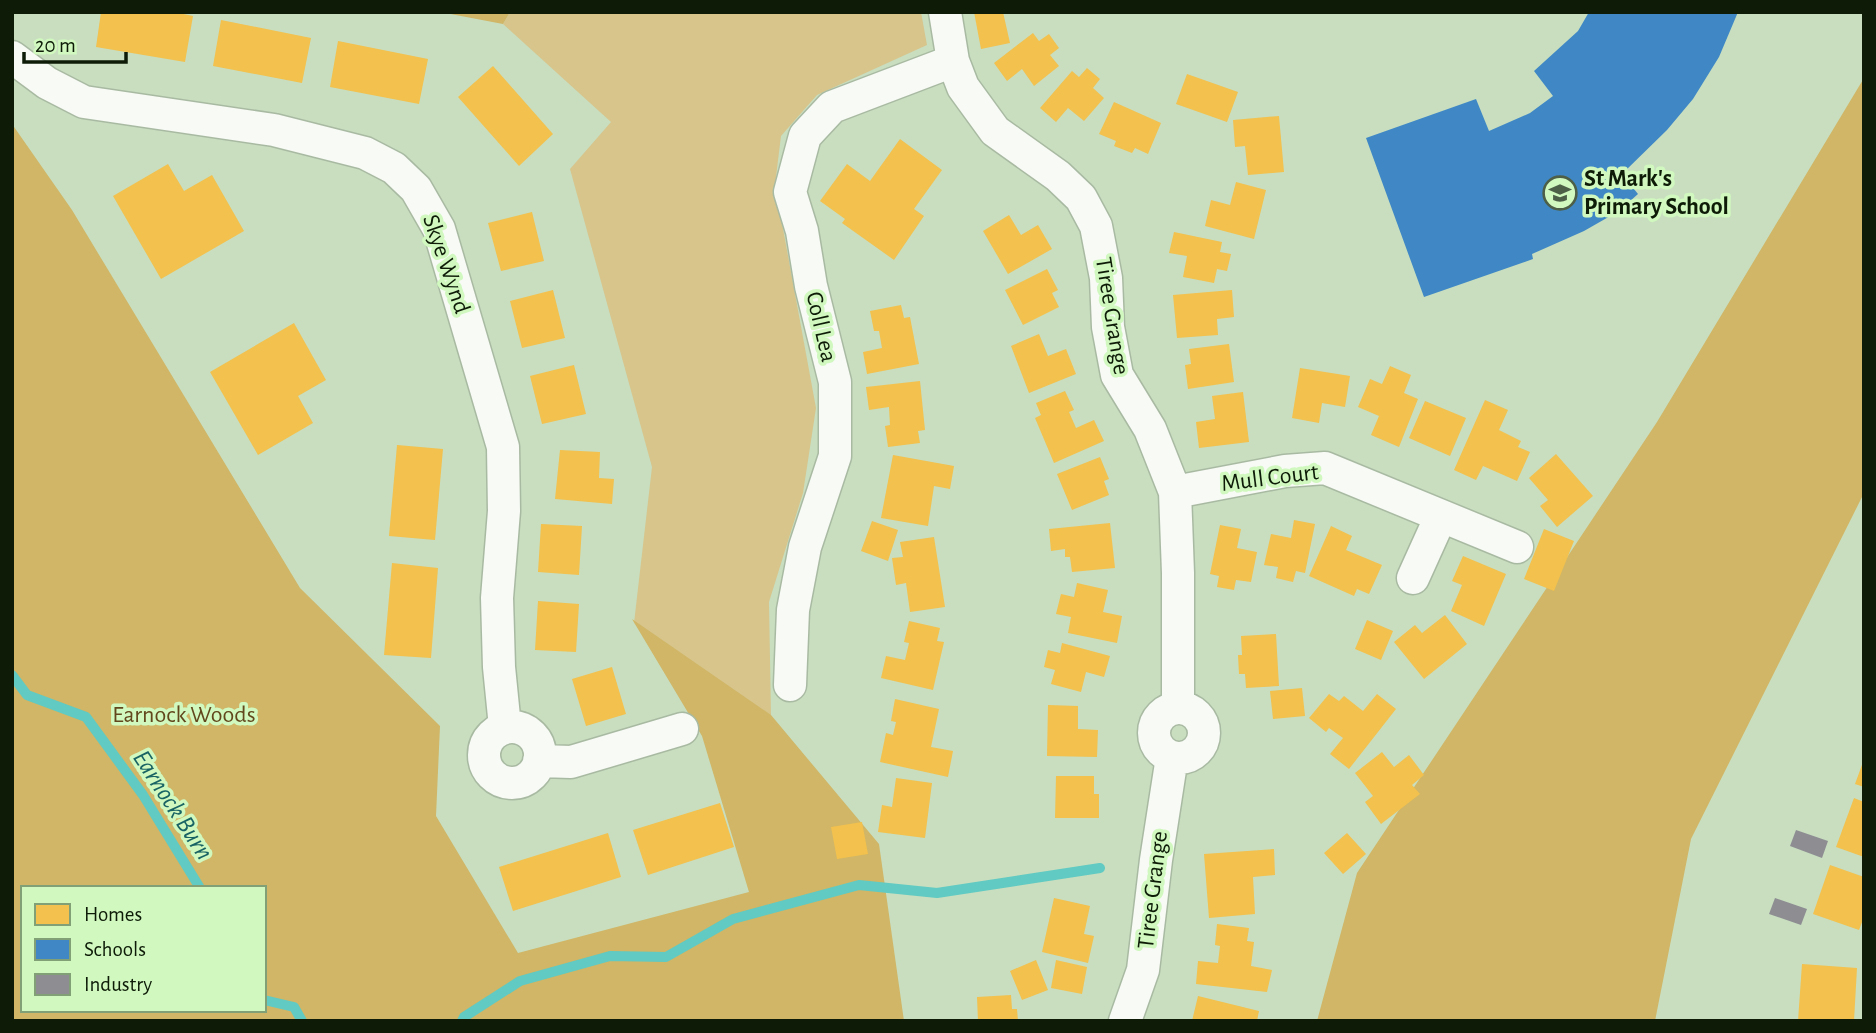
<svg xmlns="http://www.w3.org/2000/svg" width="1876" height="1033" font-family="'Alegreya Sans',sans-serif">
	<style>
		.green { fill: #d7c58c }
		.forest { fill: #d0b666; fill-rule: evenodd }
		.homes { fill: #f2c14e }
		.schools { fill: #3f88c5 }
		.industry { fill: #8d8d92 }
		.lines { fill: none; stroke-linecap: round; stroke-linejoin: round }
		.stream { stroke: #61cac2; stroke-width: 10 }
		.minor-casing { stroke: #a9baa2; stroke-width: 35 }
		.minor { stroke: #f7faf5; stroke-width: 32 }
		.labels { text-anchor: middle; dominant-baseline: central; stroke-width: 7; stroke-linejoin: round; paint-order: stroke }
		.poi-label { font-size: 24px; font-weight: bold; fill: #0d1b07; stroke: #d0f8bf; text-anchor: start }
		.street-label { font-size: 24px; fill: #0d1b07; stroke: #d0f8bf }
		.park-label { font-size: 24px; fill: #62471c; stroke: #d0f8bf }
		.water-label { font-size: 26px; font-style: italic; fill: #196364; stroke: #d0f8bf }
	</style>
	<rect width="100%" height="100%" fill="#c8debf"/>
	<path class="green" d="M 510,12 L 921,12 L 927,45 L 817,95 L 781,136 L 775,185 L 816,408 L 803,493 L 769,602 L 771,716 L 634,623 L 652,467 L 570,169 L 611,122 L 503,24 Z"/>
	<path class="forest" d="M 440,12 L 510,12 L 503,24 Z
		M 1864,78 L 1864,493 L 1691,839 L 1655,1021 L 1317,1021 L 1357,873 L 1657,422 Z
		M 12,124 L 72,210 L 300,588 L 440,726 L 436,816 L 518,953 L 749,892 L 702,736 L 632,619 L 771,715 L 879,844 L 904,1021 L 12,1021 ZM 23,888 L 264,888 L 264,1010 L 23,1010 Z"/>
	<path class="homes" d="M 101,12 L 174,12 L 193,16 L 185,62 L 96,47 Z
		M 974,12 L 1003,12 L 1010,43 L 981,49 Z
		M 221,20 L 311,38 L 302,83 L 213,66 Z
		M 1033,33 L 1039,41 L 1049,34 L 1059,48 L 1050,55 L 1059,66 L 1034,86 L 1022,69 L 1007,81 L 994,63 Z
		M 338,41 L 428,59 L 419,104 L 330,87 Z
		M 493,66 L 553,134 L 519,166 L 458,97 Z
		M 1087,68 L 1100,79 L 1093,88 L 1104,98 L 1084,121 L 1068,108 L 1056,122 L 1040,108 L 1072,71 L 1079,77 Z
		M 1187,74 L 1238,92 L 1227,122 L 1176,104 Z
		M 1114,102 L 1161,123 L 1148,154 L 1135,148 L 1132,153 L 1114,146 L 1116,141 L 1099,134 Z
		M 1279,116 L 1284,172 L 1248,175 L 1245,146 L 1235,147 L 1233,120 Z
		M 900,139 L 942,170 L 914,209 L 924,216 L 894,260 L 842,223 L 845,219 L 820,201 L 847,164 L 870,181 Z
		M 168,164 L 184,191 L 212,175 L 244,231 L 161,279 L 113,196 Z
		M 1236,182 L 1266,190 L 1254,239 L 1205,226 L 1211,200 L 1230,205 Z
		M 532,212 L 544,261 L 501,271 L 488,223 Z
		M 1009,215 L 1021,235 L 1038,225 L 1052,249 L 1008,274 L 983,231 Z
		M 1174,232 L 1222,242 L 1220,252 L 1231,254 L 1227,271 L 1217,269 L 1214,283 L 1183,277 L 1187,256 L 1169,253 Z
		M 1047,269 L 1058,290 L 1052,293 L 1059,307 L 1023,325 L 1005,290 Z
		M 553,290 L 565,338 L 522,348 L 510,301 Z
		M 1232,290 L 1234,317 L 1217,319 L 1218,335 L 1177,338 L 1173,295 Z
		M 901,305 L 904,318 L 910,317 L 919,364 L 867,374 L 863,352 L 882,348 L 879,331 L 874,331 L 870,311 Z
		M 294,323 L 326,380 L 298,396 L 313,423 L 258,455 L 210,372 Z
		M 1039,334 L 1048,356 L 1066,349 L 1076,374 L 1029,393 L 1011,346 Z
		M 1229,344 L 1234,382 L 1188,389 L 1185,365 L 1191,364 L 1189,349 Z
		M 574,365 L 586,414 L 542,424 L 530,376 Z
		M 1390,366 L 1411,375 L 1404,393 L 1418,399 L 1399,447 L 1371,435 L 1379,416 L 1358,407 L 1370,379 L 1382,384 Z
		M 1300,368 L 1350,376 L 1345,407 L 1322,403 L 1319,423 L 1292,418 Z
		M 920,381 L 925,430 L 918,431 L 920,443 L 888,447 L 885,426 L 890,425 L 889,407 L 869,410 L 866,387 Z
		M 1065,391 L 1074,410 L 1069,412 L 1076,428 L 1094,420 L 1104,441 L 1054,463 L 1035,418 L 1041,415 L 1036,403 Z
		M 1243,392 L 1249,442 L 1199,448 L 1196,422 L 1215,419 L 1212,396 Z
		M 1485,400 L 1508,410 L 1499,430 L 1521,441 L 1518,447 L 1530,452 L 1517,481 L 1483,466 L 1476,480 L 1454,470 Z
		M 1425,401 L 1466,418 L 1450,456 L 1409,438 Z
		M 397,445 L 443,449 L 435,540 L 389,536 Z
		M 560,450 L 600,452 L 599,478 L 614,479 L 612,504 L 555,499 Z
		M 1556,454 L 1593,496 L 1557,527 L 1540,506 L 1548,500 L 1529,478 Z
		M 893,455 L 954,466 L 950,489 L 934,486 L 928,526 L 881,518 Z
		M 1100,457 L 1109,479 L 1104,481 L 1109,495 L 1072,510 L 1057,474 Z
		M 1294,520 L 1315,524 L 1305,573 L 1296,571 L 1293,582 L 1276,578 L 1278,567 L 1264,565 L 1271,534 L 1291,538 Z
		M 872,521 L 898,530 L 888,561 L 861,551 Z
		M 1110,523 L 1115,568 L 1072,572 L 1070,557 L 1065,557 L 1065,549 L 1051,551 L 1049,529 Z
		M 541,524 L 582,526 L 579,575 L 538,572 Z
		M 1220,525 L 1241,529 L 1237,548 L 1257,552 L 1251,582 L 1236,580 L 1234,590 L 1217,587 L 1219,576 L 1210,574 Z
		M 1331,526 L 1352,536 L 1346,550 L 1382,565 L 1369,594 L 1357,589 L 1354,596 L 1309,576 Z
		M 1544,529 L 1574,541 L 1554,591 L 1524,579 Z
		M 934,537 L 945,607 L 910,612 L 906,583 L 896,585 L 892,558 L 903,557 L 900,542 Z
		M 1463,556 L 1506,574 L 1484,626 L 1451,611 L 1462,585 L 1452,581 Z
		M 392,563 L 438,568 L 431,658 L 384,655 Z
		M 1077,583 L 1108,590 L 1103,612 L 1122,616 L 1117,643 L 1068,633 L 1071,617 L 1056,614 L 1061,594 L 1074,597 Z
		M 538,601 L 579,604 L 576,652 L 535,650 Z
		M 1445,615 L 1467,644 L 1424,679 L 1394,642 L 1415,625 L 1422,633 Z
		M 1367,620 L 1393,631 L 1381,660 L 1355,649 Z
		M 909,621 L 940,628 L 937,641 L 944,642 L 933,690 L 881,678 L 886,656 L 905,660 L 909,643 L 904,642 Z
		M 1276,634 L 1279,686 L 1246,688 L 1245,674 L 1239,674 L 1238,655 L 1242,655 L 1241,636 Z
		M 1062,643 L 1110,656 L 1104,677 L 1086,672 L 1081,692 L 1051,684 L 1055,670 L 1044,667 L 1048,650 L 1060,653 Z
		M 612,667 L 626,714 L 586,726 L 572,679 Z
		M 1302,688 L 1305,716 L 1273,719 L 1270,691 Z
		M 1329,694 L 1339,701 L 1344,696 L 1363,711 L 1377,694 L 1396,709 L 1349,769 L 1330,754 L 1343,738 L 1329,728 L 1326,732 L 1309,718 Z
		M 895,699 L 939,709 L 931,747 L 953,751 L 948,777 L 880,762 L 886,733 L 893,735 L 896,722 L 891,721 Z
		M 1048,705 L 1078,706 L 1078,729 L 1098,730 L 1097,757 L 1047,756 Z
		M 1382,752 L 1394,767 L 1409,755 L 1424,775 L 1412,785 L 1420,794 L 1381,824 L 1365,802 L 1373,796 L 1355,773 Z
		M 1863,762 L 1864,762 L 1864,787 L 1855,784 Z
		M 1056,776 L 1094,776 L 1094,794 L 1099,794 L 1099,818 L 1055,818 Z
		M 896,778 L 932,783 L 925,838 L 878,832 L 882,805 L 892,807 Z
		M 1854,798 L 1864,802 L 1864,857 L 1836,847 Z
		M 720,803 L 734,847 L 648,875 L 633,830 Z
		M 862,822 L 868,854 L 837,859 L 831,827 Z
		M 608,833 L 621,877 L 513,911 L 499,867 Z
		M 1347,833 L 1366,854 L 1343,874 L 1324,853 Z
		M 1274,849 L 1275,875 L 1253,877 L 1255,914 L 1209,918 L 1204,854 Z
		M 1830,865 L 1864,877 L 1864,917 L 1859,930 L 1813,914 Z
		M 1054,898 L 1090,906 L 1084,934 L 1094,936 L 1088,963 L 1042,952 Z
		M 1217,924 L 1249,928 L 1247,941 L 1254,942 L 1251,966 L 1272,970 L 1267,992 L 1196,984 L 1198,961 L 1218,963 L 1220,946 L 1215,945 Z
		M 1036,960 L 1048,990 L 1022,1000 L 1010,971 Z
		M 1056,960 L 1087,967 L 1082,994 L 1051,988 Z
		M 1802,964 L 1857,968 L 1854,1021 L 1798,1021 Z
		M 1011,995 L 1012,1009 L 1017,1009 L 1018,1021 L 978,1021 L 977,997 Z
		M 1198,996 L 1259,1011 L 1257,1021 L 1192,1021 Z"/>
	<path class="schools" d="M 1589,12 L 1738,12 L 1719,57 L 1693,99 L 1667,130 L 1622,174 L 1638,194 L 1619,211 L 1584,231 L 1532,254 L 1533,259 L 1424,297 L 1366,138 L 1476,99 L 1489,131 L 1530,113 L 1553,96 L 1534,71 L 1578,31 Z"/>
	<path class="industry" d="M 1796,830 L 1828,841 L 1822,858 L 1790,846 Z
		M 1775,898 L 1807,909 L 1801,925 L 1769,914 Z"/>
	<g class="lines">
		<path class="stream" d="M 12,675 L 27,695 L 86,717 L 143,795 L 200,888
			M 264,1000 L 294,1007 L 302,1021
			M 462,1021 L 464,1017 L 520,981 L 610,956 L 666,957 L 733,919 L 859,885 L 937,893 L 1100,868"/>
		<defs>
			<path id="minor" d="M 945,12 L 953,61 L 963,87 L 995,131 L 1058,176 L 1081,198 L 1096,226 L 1106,278 L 1108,327 L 1117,375 L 1150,429 L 1175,492 L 1178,573 L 1178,708
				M 12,57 L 47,83 L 84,102 L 274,130 L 365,153 L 394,168 L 416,189 L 439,229 L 503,447 L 504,511 L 497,598 L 499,667 L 505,727
				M 1175,492 L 1285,471 L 1325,468 L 1517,547
				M 1413,578 L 1441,516
				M 790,685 L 793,610 L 805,547 L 835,456 L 835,382 L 811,286 L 802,231 L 790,192 L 805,136 L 832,107 L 953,61
				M1154 733a25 25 0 1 1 50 0a25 25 0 1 1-50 0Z
				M484 755a28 28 0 1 1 56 0a28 28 0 1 1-56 0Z
				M 539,761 L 571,762 L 682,729
				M 1125,1021 L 1143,970 L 1156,860 L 1172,757"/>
		</defs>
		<use href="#minor" class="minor-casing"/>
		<use href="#minor" class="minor"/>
	</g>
	<defs>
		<symbol id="school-ring" viewBox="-11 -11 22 22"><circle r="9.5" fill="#d0f8bf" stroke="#4e5f47" stroke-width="1.5"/><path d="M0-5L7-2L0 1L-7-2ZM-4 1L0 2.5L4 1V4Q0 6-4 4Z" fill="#4e5f47"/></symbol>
	</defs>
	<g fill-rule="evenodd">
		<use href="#school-ring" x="1541" y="174" width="38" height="38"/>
	</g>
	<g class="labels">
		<g class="poi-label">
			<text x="1584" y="179">St Mark's<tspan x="1584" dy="28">Primary School</tspan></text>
		</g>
		<g class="street-label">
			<text transform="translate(446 264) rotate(71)">Skye Wynd</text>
			<text transform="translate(1112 316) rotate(81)">Tiree Grange</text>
			<text transform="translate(821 327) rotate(77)">Coll Lea</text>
			<text transform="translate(1270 478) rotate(-7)">Mull Court</text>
			<text transform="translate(1153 890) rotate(-83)">Tiree Grange</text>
		</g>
		<g class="park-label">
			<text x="184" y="715">Earnock Woods</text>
		</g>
		<g class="water-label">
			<text transform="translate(173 805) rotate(57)">Earnock Burn</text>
		</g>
	</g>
	<rect width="1876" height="1033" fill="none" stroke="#0d1b07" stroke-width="28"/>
	<rect x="21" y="886" width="245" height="126" fill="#d0f8bf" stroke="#82a075" stroke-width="2"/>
	<rect x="35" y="904" width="35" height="21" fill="#f2c14e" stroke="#82a075" stroke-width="2"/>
	<text x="84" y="921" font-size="21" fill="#0d1b07">Homes</text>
	<rect x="35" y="939" width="35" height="21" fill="#3f88c5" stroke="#82a075" stroke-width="2"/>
	<text x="84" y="956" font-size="21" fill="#0d1b07">Schools</text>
	<rect x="35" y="974" width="35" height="21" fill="#8d8d92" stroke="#82a075" stroke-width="2"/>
	<text x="84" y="991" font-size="21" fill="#0d1b07">Industry</text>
	<path d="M24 52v10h102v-10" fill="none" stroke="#0d1b07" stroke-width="3.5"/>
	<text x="35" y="52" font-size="21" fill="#0d1b07" stroke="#d0f8bf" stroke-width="5" paint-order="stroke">20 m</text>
</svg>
